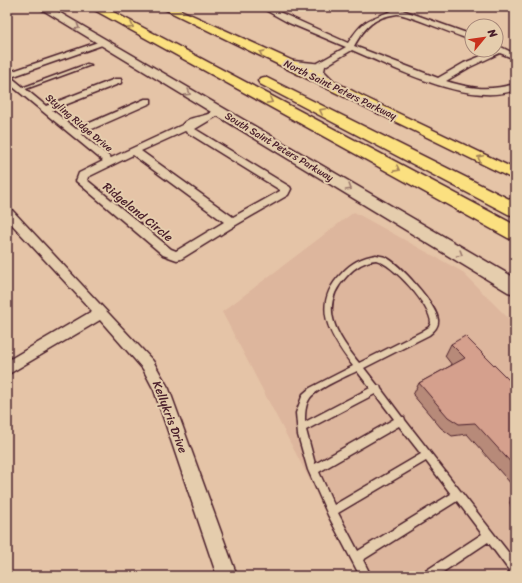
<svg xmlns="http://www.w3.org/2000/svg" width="522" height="583" font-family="Sriracha,sans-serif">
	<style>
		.built { fill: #ddb69d }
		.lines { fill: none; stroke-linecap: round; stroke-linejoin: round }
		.lane-casing { stroke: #4a1f2b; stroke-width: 3 }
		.street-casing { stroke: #4a1f2b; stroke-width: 3 }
		.secondary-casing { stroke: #4a1f2b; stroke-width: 3 }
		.primary-casing { stroke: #4a1f2b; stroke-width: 3 }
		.highway-casing { stroke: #4a1f2b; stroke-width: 3 }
		.lane { fill: #e5cdad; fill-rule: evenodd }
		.street { fill: #e5cdad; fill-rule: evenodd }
		.secondary { fill: #e5cdad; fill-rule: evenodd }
		.primary { fill: #fbe080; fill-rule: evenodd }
		.highway { fill: #fbe080; fill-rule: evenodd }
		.wall { fill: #b78a79; stroke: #4a1f2b }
		.building { fill: #d5a08d; stroke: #4a1f2b }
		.oneway { stroke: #a28056 }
		.oneway2 { stroke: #98766c }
		.labels { text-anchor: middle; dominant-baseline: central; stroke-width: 4; stroke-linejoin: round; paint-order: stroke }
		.far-street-label { font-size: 10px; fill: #4a1f2b; stroke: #e5cdad }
		.street-label { font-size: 12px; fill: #4a1f2b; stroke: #e5cdad }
	</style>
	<rect width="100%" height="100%" fill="#e5c4a7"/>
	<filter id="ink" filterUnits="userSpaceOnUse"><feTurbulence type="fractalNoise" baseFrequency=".025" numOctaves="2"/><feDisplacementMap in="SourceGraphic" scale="8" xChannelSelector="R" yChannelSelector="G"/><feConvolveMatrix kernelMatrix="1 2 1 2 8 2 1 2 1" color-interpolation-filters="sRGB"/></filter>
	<g filter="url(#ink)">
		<path class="built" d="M 354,212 L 461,271 L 515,325 L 515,576 L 360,576 L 222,312 Z"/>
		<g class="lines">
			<defs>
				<path id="lane" d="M 87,64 L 91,65 L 23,90 L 19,89 Z
					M 376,255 C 379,256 383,256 385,257 C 399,263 437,305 438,320 C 439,327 433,332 429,335 L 364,368 L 378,386 L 380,386 L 381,389 L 402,417 L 404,417 L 405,420 L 515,561 L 515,574 L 511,573 L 488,542 L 437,576 L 423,576 L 424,572 L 482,534 L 457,501 L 363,560 L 371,576 L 360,576 L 328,515 L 308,470 L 298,435 L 296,413 L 303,394 L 310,388 L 353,366 C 330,336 310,305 342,273 C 351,263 362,257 376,255 ZM 376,260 C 393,264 431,306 431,323 L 429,327 L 421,332 L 359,363 C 337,335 317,307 347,276 C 355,267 365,261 376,260 ZM 357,371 L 370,388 L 305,422 C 305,414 305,405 310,398 C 318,388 345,377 357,371 ZM 375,394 L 394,419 L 315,464 L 306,430 ZM 399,426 L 421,454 L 334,505 L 319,472 ZM 426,461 L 451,494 L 358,551 L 338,513 Z"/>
				<path id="street" d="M 260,7 L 268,7 L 348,43 C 363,20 367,20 392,11 L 385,7 L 394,7 L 472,35 L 472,40 C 459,37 405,13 397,14 C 374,17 365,27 354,46 L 438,78 L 464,63 L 496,50 L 496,46 L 499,46 L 515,54 L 515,59 L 500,53 L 470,67 L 446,81 C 472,89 488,91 515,84 L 515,90 C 469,107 395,68 352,50 L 322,68 L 316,68 L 316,64 L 346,47 L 289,23 Z
					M 101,41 L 108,43 L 11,77 L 46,106 L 115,79 L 121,79 L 121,83 L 52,110 L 76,129 L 145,99 L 151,99 L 151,103 L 81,134 L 111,158 L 182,125 C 188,117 196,118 205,115 C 211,114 215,107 222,109 L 222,113 L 195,129 L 290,187 L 291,189 L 288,195 L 236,225 L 181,259 L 177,260 L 163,255 L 76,181 L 79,173 L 103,161 L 7,82 L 7,73 ZM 185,131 L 280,190 L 280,191 L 233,217 L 141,151 ZM 133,155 L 224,222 L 176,251 L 171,249 L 87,180 L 88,177 Z
					M 7,208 L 11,209 L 153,361 L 169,389 L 237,576 L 217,576 L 154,390 L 143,369 L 100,320 L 7,375 L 7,361 L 92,311 L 7,219 Z"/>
				<path id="secondary" d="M 38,7 L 50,7 L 515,278 L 515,294 L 508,292 Z
					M 284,60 L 323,64 L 325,66 L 324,71 L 337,84 L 335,87 L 327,87 L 314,75 L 312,70 L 280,65 L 278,63 Z"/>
				<path id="primary" d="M 160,7 L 174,7 L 313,70 L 362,96 L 515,169 L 515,180 Z"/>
				<path id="highway" d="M 89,7 L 104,7 L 515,225 L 515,240 L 508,238 Z
					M 265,77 L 515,202 L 515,216 L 508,214 L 260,84 L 258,81 L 260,78 Z"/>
			</defs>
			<use href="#lane" class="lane-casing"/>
			<use href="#street" class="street-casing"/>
			<use href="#secondary" class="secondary-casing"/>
			<use href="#primary" class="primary-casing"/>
			<use href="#highway" class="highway-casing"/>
			<use href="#lane" class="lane"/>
			<use href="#street" class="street"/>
			<use href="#secondary" class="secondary"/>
			<use href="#primary" class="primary"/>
			<use href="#highway" class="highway"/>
		</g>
		<path class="wall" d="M 451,344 L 515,386 L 515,518 L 510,503 L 513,486 L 467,434 L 452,436 L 441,428 L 413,395 L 419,383 L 452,365 L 445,356 Z"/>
		<path class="building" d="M 465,336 L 515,386 L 515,467 L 475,423 L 459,424 L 448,417 L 419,383 L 465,358 L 451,344 Z"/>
		<defs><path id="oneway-chevron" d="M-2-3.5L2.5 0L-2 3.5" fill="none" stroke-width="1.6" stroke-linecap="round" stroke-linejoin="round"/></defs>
		<g class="oneway">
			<use href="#oneway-chevron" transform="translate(131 26) rotate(28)"/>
			<use href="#oneway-chevron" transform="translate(262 53) rotate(-155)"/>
			<use href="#oneway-chevron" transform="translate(270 101) rotate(28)"/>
			<use href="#oneway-chevron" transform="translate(322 111) rotate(-153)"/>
			<use href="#oneway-chevron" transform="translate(480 158) rotate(-154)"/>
			<use href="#oneway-chevron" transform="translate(397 169) rotate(28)"/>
		</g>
		<g class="oneway2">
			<use href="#oneway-chevron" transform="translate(77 27) rotate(31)"/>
			<use href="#oneway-chevron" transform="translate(188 93) rotate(31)"/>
			<use href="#oneway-chevron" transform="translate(349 188) rotate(31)"/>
			<use href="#oneway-chevron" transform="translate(460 254) rotate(31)"/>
		</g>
	</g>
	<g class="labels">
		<g class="far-street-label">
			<text transform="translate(340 90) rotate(26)">North Saint Peters Parkway</text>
			<text transform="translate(79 123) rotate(40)">Styling Ridge Drive</text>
			<text transform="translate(279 147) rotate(31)">South Saint Peters Parkway</text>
		</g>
		<g class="street-label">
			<text transform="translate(138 212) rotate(39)">Ridgeland Circle</text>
			<text transform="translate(170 417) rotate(69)">Kellykris Drive</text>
		</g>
	</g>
	<rect width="522" height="583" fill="none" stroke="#e5cdad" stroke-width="24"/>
	<rect x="12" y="12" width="498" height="559" fill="none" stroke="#4a1f2b" stroke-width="1.5" filter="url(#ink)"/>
	<g transform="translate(484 38) rotate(61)"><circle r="19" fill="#e5cdad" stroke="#a78779"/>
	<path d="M0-3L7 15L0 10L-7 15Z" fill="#c8321e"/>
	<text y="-6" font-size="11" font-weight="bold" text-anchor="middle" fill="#4a1f2b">N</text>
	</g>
</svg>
